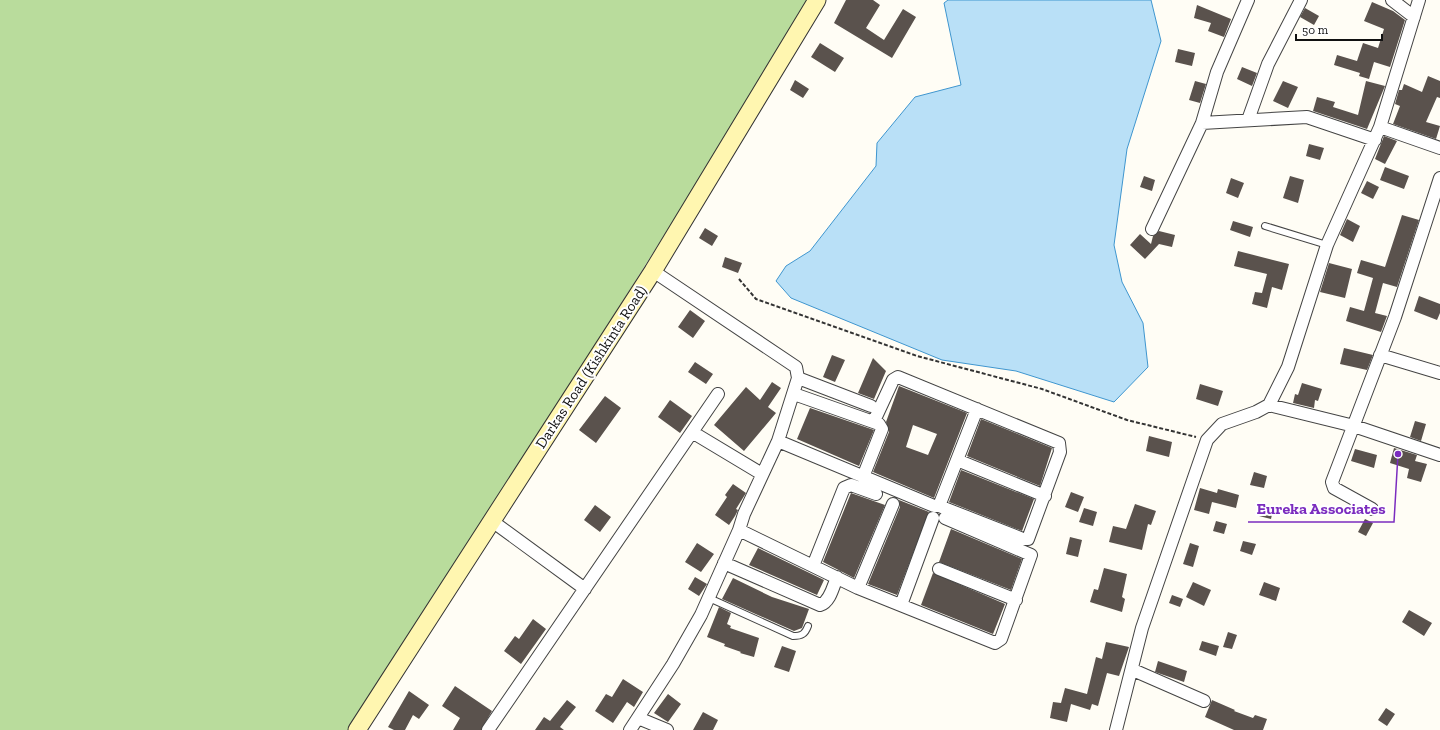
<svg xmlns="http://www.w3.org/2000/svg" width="1440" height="730" font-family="'Zilla Slab',serif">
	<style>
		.forest { fill: #b9dc9c }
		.water { fill: #b9e0f7; stroke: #3f96cf }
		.building { fill: #5a524d; fill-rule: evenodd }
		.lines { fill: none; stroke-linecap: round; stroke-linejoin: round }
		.service-casing { stroke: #444; stroke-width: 8 }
		.minor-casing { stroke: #444; stroke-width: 14 }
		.secondary-casing { stroke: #333; stroke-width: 19 }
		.path { stroke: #333; stroke-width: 2; stroke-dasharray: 4 2; stroke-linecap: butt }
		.service { stroke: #fff; stroke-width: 6 }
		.minor { stroke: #fff; stroke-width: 12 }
		.secondary { stroke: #fff6b0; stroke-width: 17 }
		.labels { text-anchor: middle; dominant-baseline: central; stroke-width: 4; stroke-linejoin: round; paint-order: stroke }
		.street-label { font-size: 15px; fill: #111; stroke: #fff }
		.leader { fill: none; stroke: #7b2cbf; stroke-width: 1.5 }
		.callout-dot { fill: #7b2cbf; stroke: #fff; stroke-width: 1.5 }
		.callout-label { font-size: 16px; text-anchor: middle; font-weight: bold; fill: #7b2cbf; stroke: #fff; stroke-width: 4; stroke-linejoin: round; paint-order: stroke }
	</style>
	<rect width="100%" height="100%" fill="#fffdf5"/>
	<path class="forest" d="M 0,0 L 812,0 L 353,730 L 0,730 Z"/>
	<path class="water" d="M 948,0 L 1151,0 L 1161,41 L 1127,149 L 1114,245 L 1122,282 L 1143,323 L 1148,367 L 1114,402 L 1016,371 L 942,360 L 791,298 L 776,281 L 786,266 L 810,251 L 876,166 L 877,143 L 915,97 L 961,85 L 944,3 Z"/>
	<path class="building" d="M 846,0 L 873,0 L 880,5 L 866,28 L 884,40 L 903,9 L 916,17 L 892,58 L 834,23 Z
		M 1372,2 L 1393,11 L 1405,20 L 1390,67 L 1374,62 L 1369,79 L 1359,76 L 1360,73 L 1334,65 L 1337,55 L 1357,61 L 1363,43 L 1378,48 L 1384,29 L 1364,21 Z
		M 1197,5 L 1231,19 L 1224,37 L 1208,31 L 1211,23 L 1194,18 Z
		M 1305,8 L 1319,16 L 1314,25 L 1300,17 Z
		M 820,43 L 844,58 L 835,72 L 811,57 Z
		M 1178,49 L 1195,53 L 1192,66 L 1175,62 Z
		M 1242,67 L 1257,73 L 1252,86 L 1237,79 Z
		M 1428,76 L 1440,81 L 1440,98 L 1437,97 L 1426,122 L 1440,126 L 1436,139 L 1393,124 L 1400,106 L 1395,104 L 1399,90 L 1402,90 L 1404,84 L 1422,92 Z
		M 795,80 L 809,89 L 803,98 L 790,90 Z
		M 1195,81 L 1206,84 L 1200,103 L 1189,100 Z
		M 1283,81 L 1298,87 L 1288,108 L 1273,101 Z
		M 1366,81 L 1385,86 L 1367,129 L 1313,111 L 1317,97 L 1335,102 L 1333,107 L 1358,115 Z
		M 1384,136 L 1397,141 L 1385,164 L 1375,159 Z
		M 1309,144 L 1324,148 L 1320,160 L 1306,156 Z
		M 1385,167 L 1409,176 L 1404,189 L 1380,180 Z
		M 1144,176 L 1155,180 L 1152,191 L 1140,187 Z
		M 1290,176 L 1304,180 L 1298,203 L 1283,198 Z
		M 1231,178 L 1244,183 L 1238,198 L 1226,193 Z
		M 1367,181 L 1379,187 L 1373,199 L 1361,193 Z
		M 1402,215 L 1419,220 L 1397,287 L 1383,283 L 1375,313 L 1387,316 L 1381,332 L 1346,321 L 1350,307 L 1364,311 L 1373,278 L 1357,273 L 1361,260 L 1385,267 Z
		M 1347,219 L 1360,226 L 1353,242 L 1340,235 Z
		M 1233,221 L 1253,227 L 1250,237 L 1230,230 Z
		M 705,228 L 718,236 L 712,246 L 699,238 Z
		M 1159,231 L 1175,235 L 1172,247 L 1159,244 L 1145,259 L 1130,245 L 1140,234 L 1151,244 L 1153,236 Z
		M 1238,251 L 1289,264 L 1282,290 L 1272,287 L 1267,308 L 1252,304 L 1255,292 L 1262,293 L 1267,274 L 1234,266 Z
		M 725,257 L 742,263 L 738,273 L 722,267 Z
		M 1329,263 L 1352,269 L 1345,298 L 1320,292 Z
		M 1419,296 L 1440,304 L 1440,313 L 1437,320 L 1414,311 Z
		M 690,310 L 705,321 L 693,338 L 678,327 Z
		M 1344,348 L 1373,355 L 1367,370 L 1340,364 Z
		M 832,355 L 845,360 L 835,382 L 823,377 Z
		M 873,358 L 886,371 L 874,399 L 858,393 Z
		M 695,362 L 713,374 L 706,384 L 688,372 Z
		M 772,382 L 781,388 L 768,407 L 776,413 L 744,451 L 714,425 L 746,387 L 760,400 Z
		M 1302,383 L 1322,389 L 1318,401 L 1315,400 L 1314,408 L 1293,403 L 1295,394 L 1298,395 Z
		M 1200,384 L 1223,391 L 1218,406 L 1196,399 Z
		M 899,386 L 967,413 L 934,498 L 873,472 L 889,432 L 886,422 ZM 913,425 L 937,434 L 928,455 L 906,447 Z
		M 605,396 L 621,408 L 596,443 L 579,430 Z
		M 670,400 L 692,416 L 680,433 L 658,417 Z
		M 810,408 L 874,430 L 859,466 L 797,439 Z
		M 981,419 L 1052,448 L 1040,486 L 967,456 Z
		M 1415,421 L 1426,424 L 1421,441 L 1410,437 Z
		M 1149,436 L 1172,442 L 1169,457 L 1146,451 Z
		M 1394,448 L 1417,455 L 1415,461 L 1427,464 L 1421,482 L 1407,478 L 1409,469 L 1390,463 Z
		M 1355,449 L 1377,455 L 1374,468 L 1351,461 Z
		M 961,470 L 1034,499 L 1022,531 L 949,502 Z
		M 1254,472 L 1267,476 L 1264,488 L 1250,485 Z
		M 733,484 L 746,493 L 736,509 L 738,510 L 735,516 L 729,525 L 715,515 L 727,497 L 725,495 Z
		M 1200,488 L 1217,493 L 1218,489 L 1239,495 L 1236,508 L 1212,502 L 1209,514 L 1194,510 Z
		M 1071,492 L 1084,497 L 1078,512 L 1065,507 Z
		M 851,493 L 885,505 L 854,578 L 823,562 Z
		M 899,500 L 929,512 L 897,595 L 868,584 L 900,507 Z
		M 1135,504 L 1156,511 L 1151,525 L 1148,524 L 1142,550 L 1109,542 L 1113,526 L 1126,529 Z
		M 595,505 L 611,517 L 600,532 L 584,520 Z
		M 1261,507 L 1273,510 L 1271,519 L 1259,516 Z
		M 1084,508 L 1097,512 L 1093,526 L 1079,522 Z
		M 1365,519 L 1373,523 L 1366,536 L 1358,532 Z
		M 1216,521 L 1227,524 L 1224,534 L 1213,531 Z
		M 951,529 L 1022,559 L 1011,590 L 939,562 Z
		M 1070,537 L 1082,540 L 1078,557 L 1066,554 Z
		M 1243,541 L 1256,544 L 1252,555 L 1240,551 Z
		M 697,543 L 714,554 L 701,572 L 685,562 Z
		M 1190,543 L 1199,546 L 1193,567 L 1183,564 Z
		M 758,548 L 824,580 L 817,595 L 749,565 Z
		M 1104,568 L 1127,574 L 1122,597 L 1125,599 L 1122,612 L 1090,602 L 1094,589 L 1098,590 Z
		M 933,573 L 1005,604 L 993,634 L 921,605 Z
		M 695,577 L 707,584 L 699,596 L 688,589 Z
		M 733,578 L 772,597 L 809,609 L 802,628 L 794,631 L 722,599 Z
		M 1193,582 L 1211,590 L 1204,606 L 1186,597 Z
		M 1264,582 L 1280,588 L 1276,601 L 1259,595 Z
		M 1172,595 L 1183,599 L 1180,607 L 1169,603 Z
		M 719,607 L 731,613 L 727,624 L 731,626 L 730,628 L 759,638 L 754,657 L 740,653 L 741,652 L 724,646 L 725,644 L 707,637 Z
		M 1409,610 L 1432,623 L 1424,636 L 1402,622 Z
		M 533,619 L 546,629 L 521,664 L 504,651 L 515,636 L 519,639 Z
		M 1228,632 L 1237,635 L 1232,649 L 1223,647 Z
		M 1202,641 L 1219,646 L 1216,656 L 1199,650 Z
		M 1106,642 L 1129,647 L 1119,676 L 1107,673 L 1098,706 L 1092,704 L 1090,710 L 1071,704 L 1067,722 L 1050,718 L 1053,702 L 1061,703 L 1065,688 L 1087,694 L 1096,657 L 1102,659 Z
		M 782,646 L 796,651 L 789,672 L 774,667 Z
		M 1158,661 L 1187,671 L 1184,682 L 1155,672 Z
		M 623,679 L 643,692 L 634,707 L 627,702 L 613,723 L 595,711 L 606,694 L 612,697 Z
		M 455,686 L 492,711 L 481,730 L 453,730 L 460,718 L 442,706 Z
		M 409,691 L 429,705 L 419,719 L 413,715 L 405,730 L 394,730 L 388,727 Z
		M 668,694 L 681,704 L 668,722 L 654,713 Z
		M 567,700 L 576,707 L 560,727 L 564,730 L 535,730 L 544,717 L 550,721 Z
		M 1212,700 L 1235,710 L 1234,711 L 1253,718 L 1255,715 L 1267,719 L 1263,730 L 1234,730 L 1205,717 Z
		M 1386,708 L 1395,714 L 1387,726 L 1378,720 Z
		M 703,712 L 718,720 L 713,730 L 693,730 Z"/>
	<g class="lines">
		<defs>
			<path id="service" d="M 1265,226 L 1327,245
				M 709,598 L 793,636 C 802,636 805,634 808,626"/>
			<path id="minor" d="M 1392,0 L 1414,17
				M 1248,120 L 1268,64 L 1301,0
				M 1202,123 L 1217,72 L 1248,0
				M 1380,127 L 1440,148
				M 1152,229 L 1202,123 L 1307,117 L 1375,140
				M 1380,355 L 1440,373
				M 798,378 L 871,406
				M 794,394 L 879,424 L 882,429 L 863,477
				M 1269,405 L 1354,426 L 1440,455
				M 874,421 L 893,380 L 898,377 L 1059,443 L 1060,452 L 1028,539 L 1023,539 L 939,506
				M 692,432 L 762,474
				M 778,441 L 934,506 L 939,506 L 977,409
				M 957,460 L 1045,496
				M 1372,509 L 1334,488 L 1332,482 L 1395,317 L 1440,178
				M 492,521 L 585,589
				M 739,530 L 858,588 L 995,643 L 1001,639 L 1031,555 L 945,518
				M 724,563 L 820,605 C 830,602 833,587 837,577
				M 813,566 L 844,488 L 851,485 L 876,494
				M 939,569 L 1016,600
				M 858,588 L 893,504
				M 901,605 L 933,518
				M 1133,670 L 1204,701
				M 638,718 L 667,730
				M 488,730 L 718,394
				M 630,730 L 673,664 L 701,615 L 739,530 L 744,514 L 778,441 L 798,378 L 796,367 L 653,271
				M 1116,730 L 1142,628 L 1207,440 L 1222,424 L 1256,412 L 1269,405 L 1288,367 L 1327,245 L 1380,127 L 1419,0"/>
			<path id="secondary" d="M 357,730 L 653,271 L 817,0"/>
		</defs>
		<use href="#service" class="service-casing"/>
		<use href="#minor" class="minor-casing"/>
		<use href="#secondary" class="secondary-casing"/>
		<path class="path" d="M 739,279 L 756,299 L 917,356 L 1042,389 L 1127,420 L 1196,437"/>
		<use href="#service" class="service"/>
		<use href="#minor" class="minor"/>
		<use href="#secondary" class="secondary"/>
	</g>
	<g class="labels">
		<g class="street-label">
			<text transform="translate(591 367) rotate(-57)">Darkas Road (Kishkinta Road)</text>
		</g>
	</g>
	<path class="leader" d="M1398 454L1394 522H1248"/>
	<circle class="callout-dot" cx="1398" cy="454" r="4"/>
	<g class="callout-label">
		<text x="1321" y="514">Eureka Associates</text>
	</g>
	<path d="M1296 34v6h86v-6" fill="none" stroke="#111111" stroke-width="2"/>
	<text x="1302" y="34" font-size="12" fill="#111111" stroke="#ffffff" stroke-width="3" paint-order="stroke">50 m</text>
</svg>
